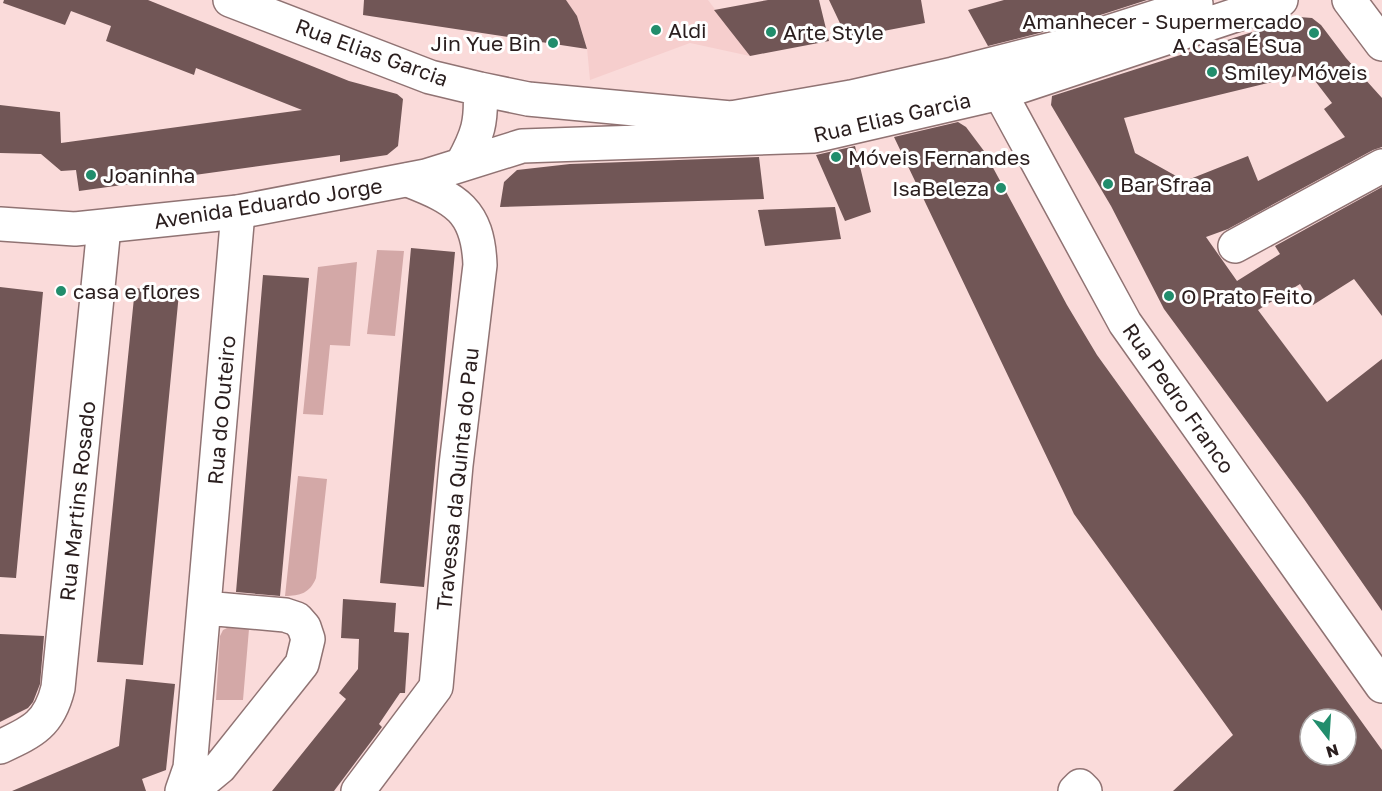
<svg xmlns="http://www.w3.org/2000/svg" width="1382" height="791" font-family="'Golos Text',sans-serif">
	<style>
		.built { fill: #f6cecd }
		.green { fill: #d3a8a7 }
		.building { fill: #715656; fill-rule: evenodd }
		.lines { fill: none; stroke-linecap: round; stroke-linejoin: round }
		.minor-casing { stroke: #907373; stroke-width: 36 }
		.major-casing { stroke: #907373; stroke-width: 36 }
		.minor { stroke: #fff; stroke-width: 33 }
		.major { stroke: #fff; stroke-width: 33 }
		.poi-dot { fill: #218d6c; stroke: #fff; stroke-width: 2 }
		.labels { text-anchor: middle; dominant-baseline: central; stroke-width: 6; stroke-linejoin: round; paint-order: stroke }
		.poi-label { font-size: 21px; fill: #2a1e1e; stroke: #fff; text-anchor: start }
		.street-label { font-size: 21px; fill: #2a1e1e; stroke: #fff }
	</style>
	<rect width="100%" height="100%" fill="#fadbda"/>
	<path class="built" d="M 566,0 L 708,0 L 750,56 L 690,43 L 590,80 L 587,48 L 577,16 Z"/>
	<path class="green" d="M 377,250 L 404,251 L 395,336 L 367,334 Z
		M 357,262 L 350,346 L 330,345 L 323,415 L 303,414 L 318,267 Z
		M 298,476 L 327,479 L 316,578 C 310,593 300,596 285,596 Z
		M 229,627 L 249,629 L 243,700 L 216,700 L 220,636 L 223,630 Z"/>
	<path class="building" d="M 4,0 L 148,0 L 349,81 L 397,94 L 403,99 L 398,146 L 387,155 L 340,162 L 340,155 L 79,191 L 76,170 L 61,171 L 41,154 L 0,153 L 0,105 L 60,112 L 61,143 L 302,110 L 196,68 L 194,75 L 106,41 L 111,26 L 71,11 L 65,25 L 3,3 Z
		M 364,0 L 566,0 L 577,16 L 587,49 L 363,15 Z
		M 768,0 L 819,0 L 829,41 L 750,56 L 714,10 Z
		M 829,0 L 921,0 L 925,23 L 847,38 Z
		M 1004,0 L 1147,0 L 1063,27 L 988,46 L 968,10 Z
		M 1299,17 L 1312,18 L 1321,25 L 1346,58 L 1382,98 L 1382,147 L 1373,150 L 1228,229 L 1206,237 L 1237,281 L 1280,254 L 1275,246 L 1382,187 L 1382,316 L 1354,279 L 1313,305 L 1300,284 L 1258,310 L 1327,402 L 1382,359 L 1382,611 L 1304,499 L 1164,309 L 1111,206 L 1051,105 L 1052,96 ZM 1309,73 L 1332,103 L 1324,109 L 1345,137 L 1258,181 L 1248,156 L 1185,181 L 1135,153 L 1124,118 Z
		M 958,122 L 966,127 L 984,151 L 1067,305 L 1097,355 L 1382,750 L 1382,791 L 1173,791 L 1233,735 L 1074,514 L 894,137 ZM 1310,719 L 1346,719 L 1346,755 L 1310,755 Z
		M 855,146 L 871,212 L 845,221 L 816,155 Z
		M 759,157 L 764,199 L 500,207 L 504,182 L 517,170 L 570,164 Z
		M 835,207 L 841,239 L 765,246 L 758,210 Z
		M 411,248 L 455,252 L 424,587 L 380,583 Z
		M 263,275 L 309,278 L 280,596 L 236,592 Z
		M 0,287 L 43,292 L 16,578 L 0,577 Z
		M 135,288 L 179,293 L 143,665 L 97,662 Z
		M 343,599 L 396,603 L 394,632 L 409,633 L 405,693 L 400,693 L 379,724 L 382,727 L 334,791 L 272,791 L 346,699 L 339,693 L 358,669 L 359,639 L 341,638 Z
		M 0,634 L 44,636 L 40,684 L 33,702 L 28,708 L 0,722 Z
		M 126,679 L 175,684 L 166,770 L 142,779 L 146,791 L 12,791 L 119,746 Z"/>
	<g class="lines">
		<defs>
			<path id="minor" d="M 1349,0 L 1382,44
				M 1000,93 L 1125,323 L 1382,686
				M 1235,246 L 1382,166
				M 0,747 C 32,732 49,725 58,688 L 104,227
				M 182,791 L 190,768 L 238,212
				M 191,791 L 220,767 L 302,664 L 308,639 L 304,627 L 297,619 L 285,615 L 205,608
				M 358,791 L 436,687 L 456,465 L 480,265 C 478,210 456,199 408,180
				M 1075,791 L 1080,786 L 1085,791"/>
			<path id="major" d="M 230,0 L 430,77 L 480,89 L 528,99 L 731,118 L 851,97 L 953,74 L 1068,45 L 1196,4
				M 462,164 C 478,135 482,122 480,89
				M 0,224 L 75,229 L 238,212 L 426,176 L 522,146 L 814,136 L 1000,93 L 1281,0"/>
		</defs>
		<use href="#minor" class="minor-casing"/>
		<use href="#major" class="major-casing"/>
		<use href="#minor" class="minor"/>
		<use href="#major" class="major"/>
	</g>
	<g class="poi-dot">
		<circle cx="656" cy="30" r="6"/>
		<circle cx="771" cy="32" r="6"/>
		<circle cx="1314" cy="33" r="6"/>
		<circle cx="553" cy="43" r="6"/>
		<circle cx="1212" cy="72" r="6"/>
		<circle cx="836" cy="157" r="6"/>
		<circle cx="91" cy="175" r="6"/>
		<circle cx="1108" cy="184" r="6"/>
		<circle cx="1001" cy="188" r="6"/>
		<circle cx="61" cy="291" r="6"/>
		<circle cx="1169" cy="296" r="6"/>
	</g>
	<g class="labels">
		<g class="poi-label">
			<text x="1302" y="21" text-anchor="end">Amanhecer - Supermercado<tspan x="1302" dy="24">A Casa É Sua</tspan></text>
			<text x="668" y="30">Aldi</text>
			<text x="783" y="32">Arte Style</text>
			<text x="541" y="43" text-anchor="end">Jin Yue Bin</text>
			<text x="1224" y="72">Smiley Móveis</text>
			<text x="848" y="157">Móveis Fernandes</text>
			<text x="103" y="175">Joaninha</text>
			<text x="1120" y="184">Bar Sfraa</text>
			<text x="989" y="188" text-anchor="end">IsaBeleza</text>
			<text x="73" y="291">casa e flores</text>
			<text x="1181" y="296">O Prato Feito</text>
		</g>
		<g class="street-label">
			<text transform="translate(372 52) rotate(20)">Rua Elias Garcia</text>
			<text transform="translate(892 117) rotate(-13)">Rua Elias Garcia</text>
			<text transform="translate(268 203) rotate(-9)">Avenida Eduardo Jorge</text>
			<text transform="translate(1179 398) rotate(55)">Rua Pedro Franco</text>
			<text transform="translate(221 410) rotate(-85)">Rua do Outeiro</text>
			<text transform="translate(457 479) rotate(-84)">Travessa da Quinta do Pau</text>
			<text transform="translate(77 501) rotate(-84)">Rua Martins Rosado</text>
		</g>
	</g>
	<g transform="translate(1328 737) rotate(163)"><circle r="28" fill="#ffffff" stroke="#aaa5a5" stroke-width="1.5"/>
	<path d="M0-4.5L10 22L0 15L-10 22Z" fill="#218d6c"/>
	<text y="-9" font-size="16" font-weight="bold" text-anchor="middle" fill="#2a1e1e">N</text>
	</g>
</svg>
